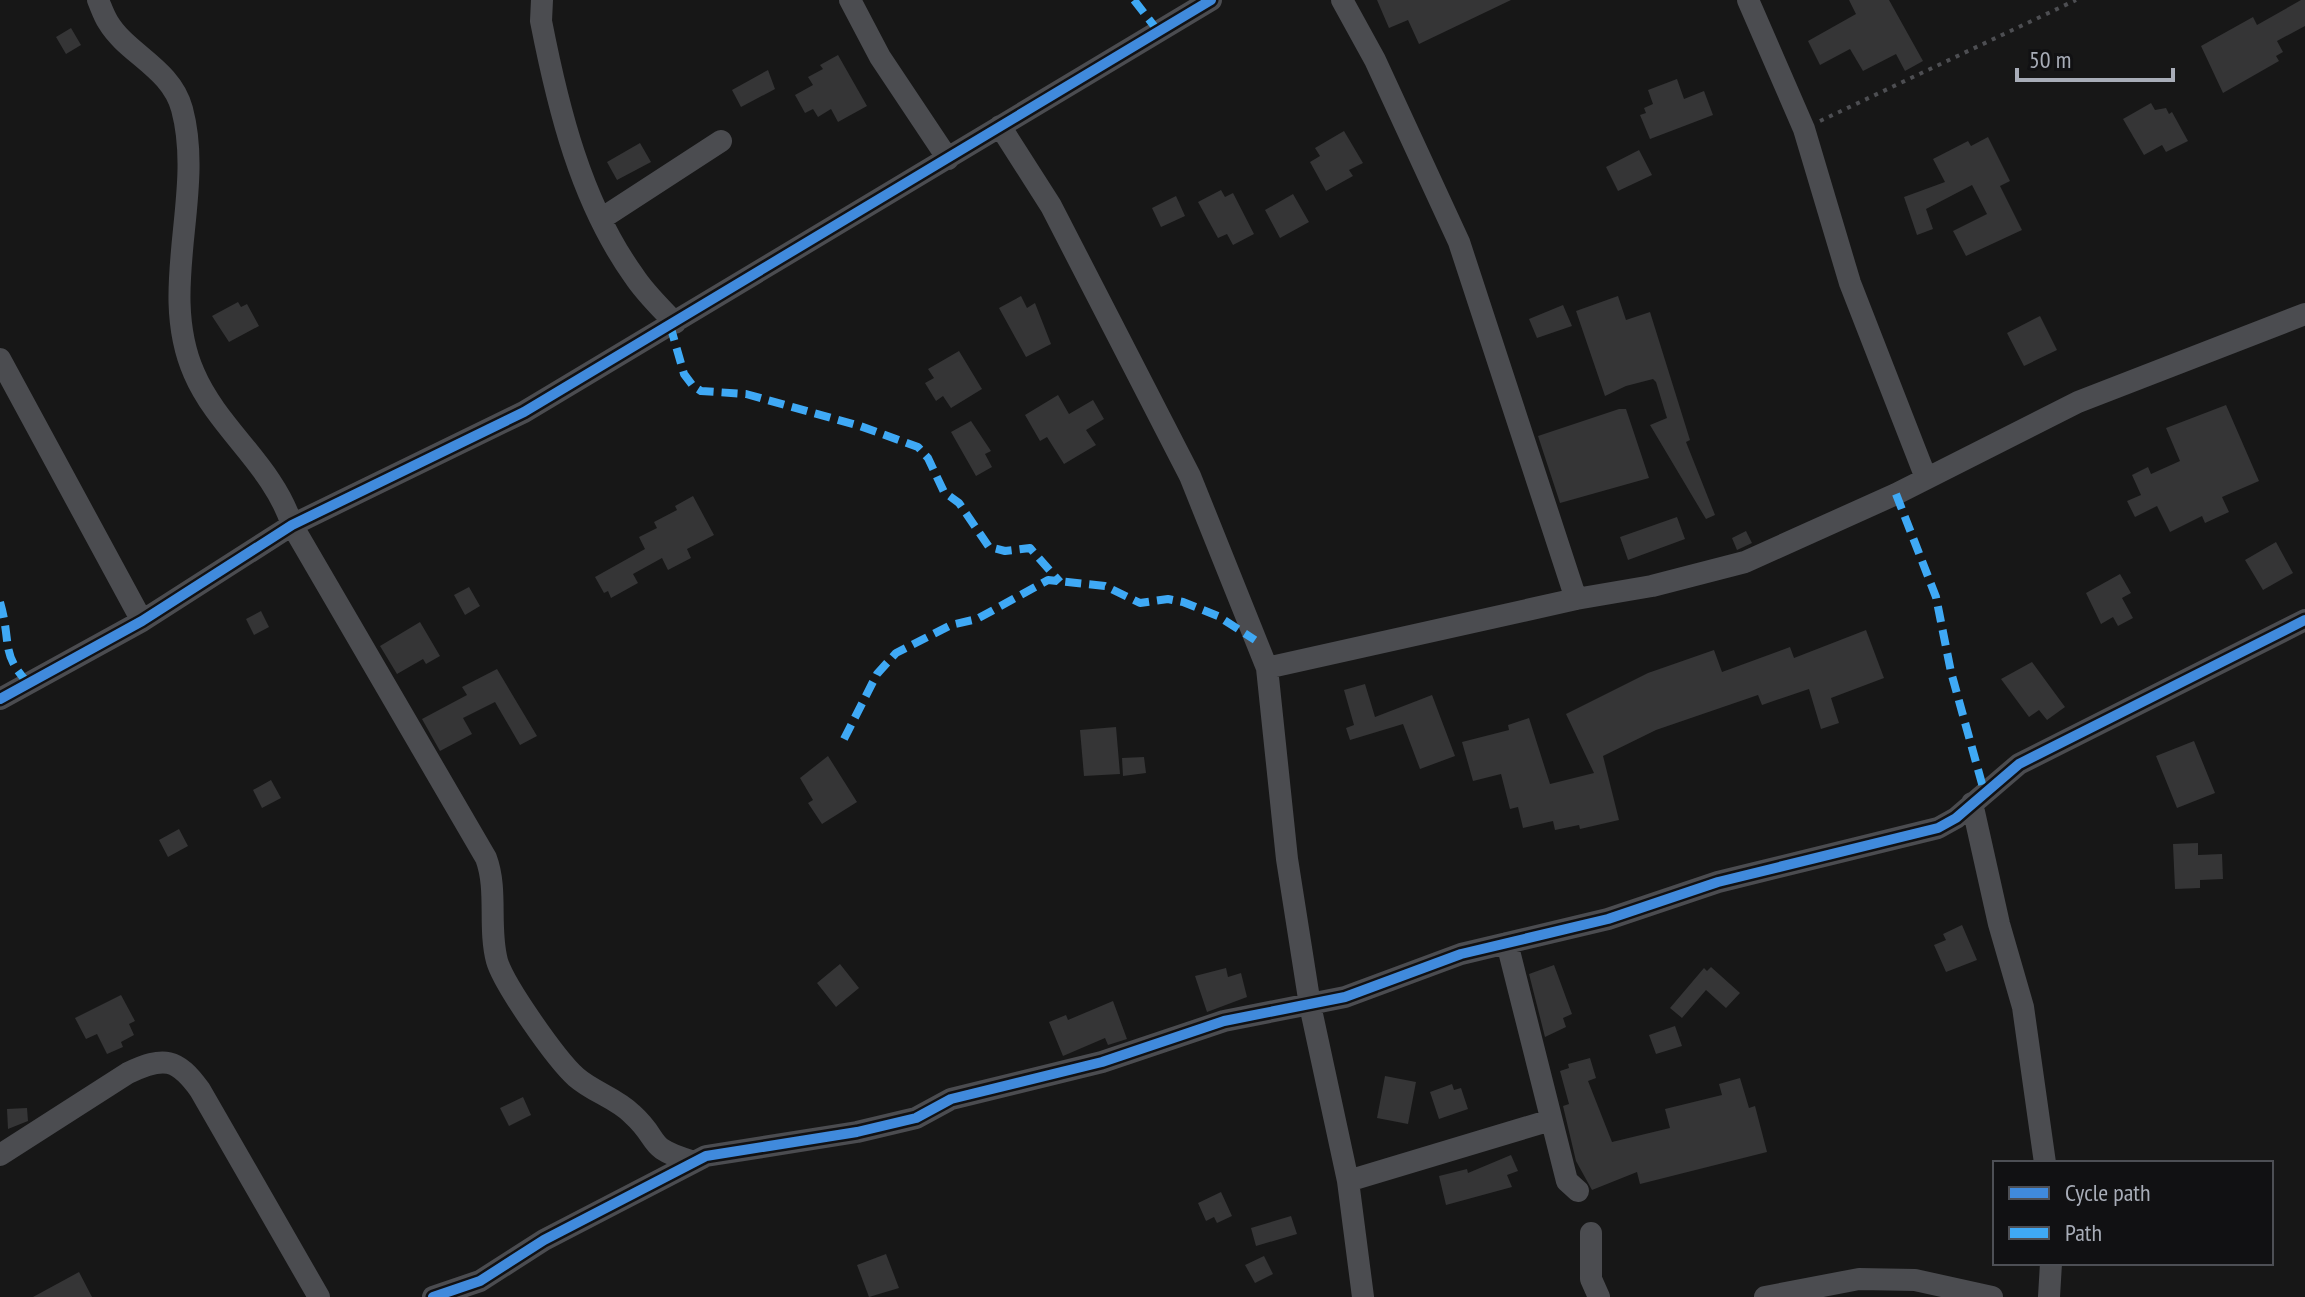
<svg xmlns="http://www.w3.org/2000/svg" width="2305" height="1297" font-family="'PT Sans Narrow',sans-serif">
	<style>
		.building { fill: #353536 }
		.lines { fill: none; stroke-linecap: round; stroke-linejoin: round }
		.path { stroke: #4d4e52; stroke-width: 4; stroke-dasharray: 4 6; stroke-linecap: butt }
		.minor { stroke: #4b4c50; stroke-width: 22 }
		.quiet { stroke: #3fa9f5; stroke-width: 8; stroke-dasharray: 16 8; stroke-linecap: butt }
		.cycleway-casing { stroke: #111113; stroke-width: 15 }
		.cycleway { stroke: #408adc; stroke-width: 10 }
	</style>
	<rect width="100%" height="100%" fill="#171717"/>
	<path class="building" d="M 1377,0 L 1511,0 L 1419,44 L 1408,20 L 1389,28 Z
		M 1849,0 L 1889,0 L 1923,61 L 1905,71 L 1896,54 L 1863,71 L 1850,49 L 1820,65 L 1808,41 L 1856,14 Z
		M 2301,0 L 2305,0 L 2305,26 L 2277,41 L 2283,52 L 2276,56 L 2279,61 L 2223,93 L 2201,46 L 2253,17 L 2257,25 Z
		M 71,28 L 81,45 L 66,54 L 56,37 Z
		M 838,55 L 867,106 L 838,122 L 831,109 L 818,117 L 813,109 L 805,113 L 795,95 L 813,85 L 808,77 L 823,69 L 820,65 Z
		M 768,70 L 775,89 L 741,107 L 732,90 Z
		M 1677,79 L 1684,99 L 1704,91 L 1713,115 L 1650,139 L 1640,115 L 1646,113 L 1644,108 L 1653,104 L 1648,90 Z
		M 2151,103 L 2155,110 L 2166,108 L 2169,114 L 2172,112 L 2188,141 L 2166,152 L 2162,145 L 2144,155 L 2123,119 Z
		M 1344,131 L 1363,163 L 1349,170 L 1353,176 L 1326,191 L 1310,162 L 1320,156 L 1315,148 Z
		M 1988,137 L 2010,181 L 2000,186 L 2022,230 L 1966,256 L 1953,231 L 1987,214 L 1972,185 L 1926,209 L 1933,229 L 1917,235 L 1904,197 L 1945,182 L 1933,159 L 1968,141 L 1971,146 Z
		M 640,143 L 651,162 L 617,180 L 607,162 Z
		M 1639,150 L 1652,175 L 1618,191 L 1606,167 Z
		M 1221,190 L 1225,197 L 1233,193 L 1254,234 L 1233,245 L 1227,234 L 1218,238 L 1198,202 Z
		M 1293,194 L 1309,222 L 1280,238 L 1265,210 Z
		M 1176,196 L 1185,216 L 1161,227 L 1152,208 Z
		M 1021,296 L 1027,308 L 1035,303 L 1051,344 L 1026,357 L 999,308 Z
		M 1618,296 L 1626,320 L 1650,312 L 1690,440 L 1686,442 L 1715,515 L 1706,519 L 1650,425 L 1667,418 L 1656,382 L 1653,379 L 1626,386 L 1605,396 L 1576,311 Z
		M 238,302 L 241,307 L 247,304 L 259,326 L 229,342 L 212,316 Z
		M 1563,305 L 1572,326 L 1537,338 L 1529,319 Z
		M 2040,316 L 2057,350 L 2024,366 L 2007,333 Z
		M 959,351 L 982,389 L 951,408 L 943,396 L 936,401 L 925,383 L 934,378 L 928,369 Z
		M 1058,395 L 1069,414 L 1093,400 L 1104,419 L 1086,430 L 1096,445 L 1064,464 L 1047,437 L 1040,441 L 1025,415 Z
		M 2226,405 L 2259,481 L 2222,497 L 2229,512 L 2205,523 L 2202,516 L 2170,532 L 2157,506 L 2135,517 L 2127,501 L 2141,495 L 2132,475 L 2148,467 L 2151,474 L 2180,461 L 2166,428 Z
		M 1619,409 L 1626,409 L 1649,478 L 1560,503 L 1538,436 Z
		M 971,421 L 991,451 L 985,454 L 992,467 L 976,476 L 951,432 Z
		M 693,496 L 714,535 L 687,549 L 691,558 L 668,570 L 662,558 L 633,574 L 638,583 L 611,598 L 608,591 L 604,593 L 595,577 L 645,549 L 639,537 L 657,528 L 654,522 L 677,510 L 675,506 Z
		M 1677,517 L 1685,539 L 1628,560 L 1620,537 Z
		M 1746,531 L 1752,543 L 1737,550 L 1732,538 Z
		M 2276,542 L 2293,573 L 2263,590 L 2245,560 Z
		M 2120,574 L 2131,593 L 2122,598 L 2133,618 L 2118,626 L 2113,617 L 2101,624 L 2086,593 Z
		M 469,587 L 480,606 L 465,615 L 454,595 Z
		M 261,611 L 269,627 L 254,635 L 246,619 Z
		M 420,622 L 440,656 L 426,664 L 423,659 L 397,674 L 380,646 Z
		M 1866,630 L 1884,678 L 1831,698 L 1839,723 L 1821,729 L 1809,689 L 1762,705 L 1758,695 L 1656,730 L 1603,756 L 1619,820 L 1580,829 L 1579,825 L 1555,830 L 1553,821 L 1523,828 L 1518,807 L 1510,809 L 1501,774 L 1473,781 L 1462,742 L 1509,730 L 1508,725 L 1529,718 L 1550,784 L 1594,773 L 1566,714 L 1648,673 L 1714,650 L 1722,672 L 1790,647 L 1794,658 Z
		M 2032,662 L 2065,707 L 2047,720 L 2039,710 L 2029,717 L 2001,679 Z
		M 497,669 L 537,736 L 520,745 L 495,702 L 463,718 L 472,734 L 440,751 L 422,719 L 467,695 L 462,687 Z
		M 1365,684 L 1375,717 L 1432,695 L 1455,756 L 1420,769 L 1403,724 L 1350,740 L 1346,728 L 1354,725 L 1344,690 Z
		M 1116,727 L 1120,774 L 1084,776 L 1080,730 Z
		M 2194,741 L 2215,793 L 2177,808 L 2156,756 Z
		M 828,756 L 857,802 L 822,824 L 808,803 L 813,800 L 800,778 Z
		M 1144,757 L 1146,773 L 1123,776 L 1122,758 Z
		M 271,780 L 281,798 L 262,808 L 253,790 Z
		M 179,829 L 188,846 L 168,857 L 159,840 Z
		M 2198,843 L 2198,855 L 2222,854 L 2223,879 L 2200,880 L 2200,888 L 2175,889 L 2173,844 Z
		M 1962,925 L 1977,960 L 1946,972 L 1934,945 L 1946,940 L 1943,934 Z
		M 840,964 L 859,988 L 836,1007 L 817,983 Z
		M 1554,965 L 1572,1014 L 1563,1018 L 1566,1027 L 1545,1037 L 1529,974 Z
		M 1711,967 L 1740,993 L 1726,1008 L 1706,990 L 1682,1018 L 1670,1008 L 1704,968 L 1707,971 Z
		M 1226,968 L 1228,977 L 1241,973 L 1247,997 L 1207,1012 L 1195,976 Z
		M 121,995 L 135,1021 L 129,1024 L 134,1035 L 121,1042 L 123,1047 L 107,1054 L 97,1034 L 86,1039 L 75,1018 Z
		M 1113,1001 L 1127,1039 L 1108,1045 L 1105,1038 L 1063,1056 L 1049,1022 L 1066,1015 L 1068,1020 Z
		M 1675,1026 L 1682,1046 L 1656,1054 L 1649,1035 Z
		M 1590,1058 L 1596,1078 L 1588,1081 L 1612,1142 L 1670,1128 L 1665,1109 L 1722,1095 L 1719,1084 L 1740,1078 L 1749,1108 L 1755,1106 L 1767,1152 L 1640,1184 L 1637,1172 L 1592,1190 L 1576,1161 L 1563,1106 L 1569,1104 L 1560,1071 L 1569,1068 L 1568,1064 Z
		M 1385,1076 L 1416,1082 L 1408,1124 L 1377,1118 Z
		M 1452,1084 L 1454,1090 L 1461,1088 L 1468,1109 L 1439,1119 L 1430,1092 Z
		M 523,1097 L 531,1115 L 509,1126 L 500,1108 Z
		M 27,1108 L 28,1121 L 8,1129 L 7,1109 Z
		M 1511,1155 L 1518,1171 L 1507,1175 L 1512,1187 L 1446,1205 L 1439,1176 L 1467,1169 L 1468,1173 Z
		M 1221,1192 L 1232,1216 L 1217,1223 L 1214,1217 L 1206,1221 L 1198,1203 Z
		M 1291,1216 L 1297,1234 L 1256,1246 L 1251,1228 Z
		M 886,1254 L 899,1288 L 869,1297 L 857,1265 Z
		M 1264,1256 L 1273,1274 L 1255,1283 L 1245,1265 Z
		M 79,1272 L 92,1297 L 33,1297 Z"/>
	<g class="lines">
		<path class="path" d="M 1820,121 L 2076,0"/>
		<path class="minor" d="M 98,0 C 101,7 104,16 108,22 C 127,54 171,68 182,109 C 205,195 157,289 194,373 C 218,429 273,465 292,525 L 486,858 C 498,890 488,927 497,961 C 504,985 556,1059 576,1077 C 593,1092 616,1098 632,1114 C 662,1141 644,1147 691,1161
			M 542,0 L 541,21 C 558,108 581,202 634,276 C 645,293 661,308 675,323
			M 850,0 L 880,57 L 948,159
			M 1342,0 L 1375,60 L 1459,242 L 1576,599
			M 1748,0 L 1804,129 L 1850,283 L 1926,478
			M 1000,126 L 1051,206 L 1190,476 L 1267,668 L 1287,859 L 1310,1005 L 1348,1181 L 1363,1297
			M 601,219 L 721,141
			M 0,359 L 142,621
			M 1267,668 L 1576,599 L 1652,586 L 1745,562 L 1896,494 L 2078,402 L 2305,314
			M 0,699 L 142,621 L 292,525 L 524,412 L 1211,0
			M 1972,803 L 1999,924 L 2023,1007 L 2045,1163
			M 1507,943 L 1567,1181 L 1578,1191
			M 0,1155 L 128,1073 C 164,1056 177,1058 200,1090 L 319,1297
			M 1348,1181 L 1551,1120
			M 1591,1233 L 1591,1279 L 1599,1297
			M 433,1297 L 480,1281 L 544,1240 L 706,1156 L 857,1132 L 916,1118 L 951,1099 L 1102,1062 L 1224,1021 L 1345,997 L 1461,954 L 1608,919 L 1718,882 L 1938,828 L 1956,818 L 2019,764 L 2305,620
			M 1765,1297 L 1859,1279 L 1915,1280 L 1992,1297
			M 2049,1297 L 2051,1263"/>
		<path class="quiet" d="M 1134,0 L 1158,31
			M 670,325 L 684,374 L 693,386 L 701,391 L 746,394 L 860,426 L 918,447 L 928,458 L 944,492 L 959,503 L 989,547 L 1005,551 L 1030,548 L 1060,582
			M 1896,494 L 1936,597 L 1951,672 L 1984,791
			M 0,602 C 12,644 0,653 28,683
			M 844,739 L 877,674 L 896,653 L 951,625 L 977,619 L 1048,580 L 1105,586 L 1140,603 L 1168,599 L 1183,602 L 1218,616 L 1255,640"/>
		<defs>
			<path id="cycleway" d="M 0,699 L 142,621 L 292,525 L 524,412 L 1211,0
				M 433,1297 L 480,1281 L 544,1240 L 706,1156 L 857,1132 L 916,1118 L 951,1099 L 1102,1062 L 1224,1021 L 1345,997 L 1461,954 L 1608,919 L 1718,882 L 1938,828 L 1956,818 L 2019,764 L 2305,620"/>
		</defs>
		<use href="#cycleway" class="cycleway-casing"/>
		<use href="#cycleway" class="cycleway"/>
	</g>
	<rect x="1993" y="1161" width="280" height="104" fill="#111113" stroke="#4d4f55" stroke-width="2"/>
	<rect x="2009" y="1187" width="40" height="12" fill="#408adc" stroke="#4d4f55" stroke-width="2"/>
	<text x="2065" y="1201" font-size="24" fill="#a8adb8">Cycle path</text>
	<rect x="2009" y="1227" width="40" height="12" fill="#3fa9f5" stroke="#4d4f55" stroke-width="2"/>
	<text x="2065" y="1241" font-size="24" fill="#a8adb8">Path</text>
	<path d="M2017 68v12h156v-12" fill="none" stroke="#a8adb8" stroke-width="4"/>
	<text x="2029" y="68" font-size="24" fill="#a8adb8" stroke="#111113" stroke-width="6" paint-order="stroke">50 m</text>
</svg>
